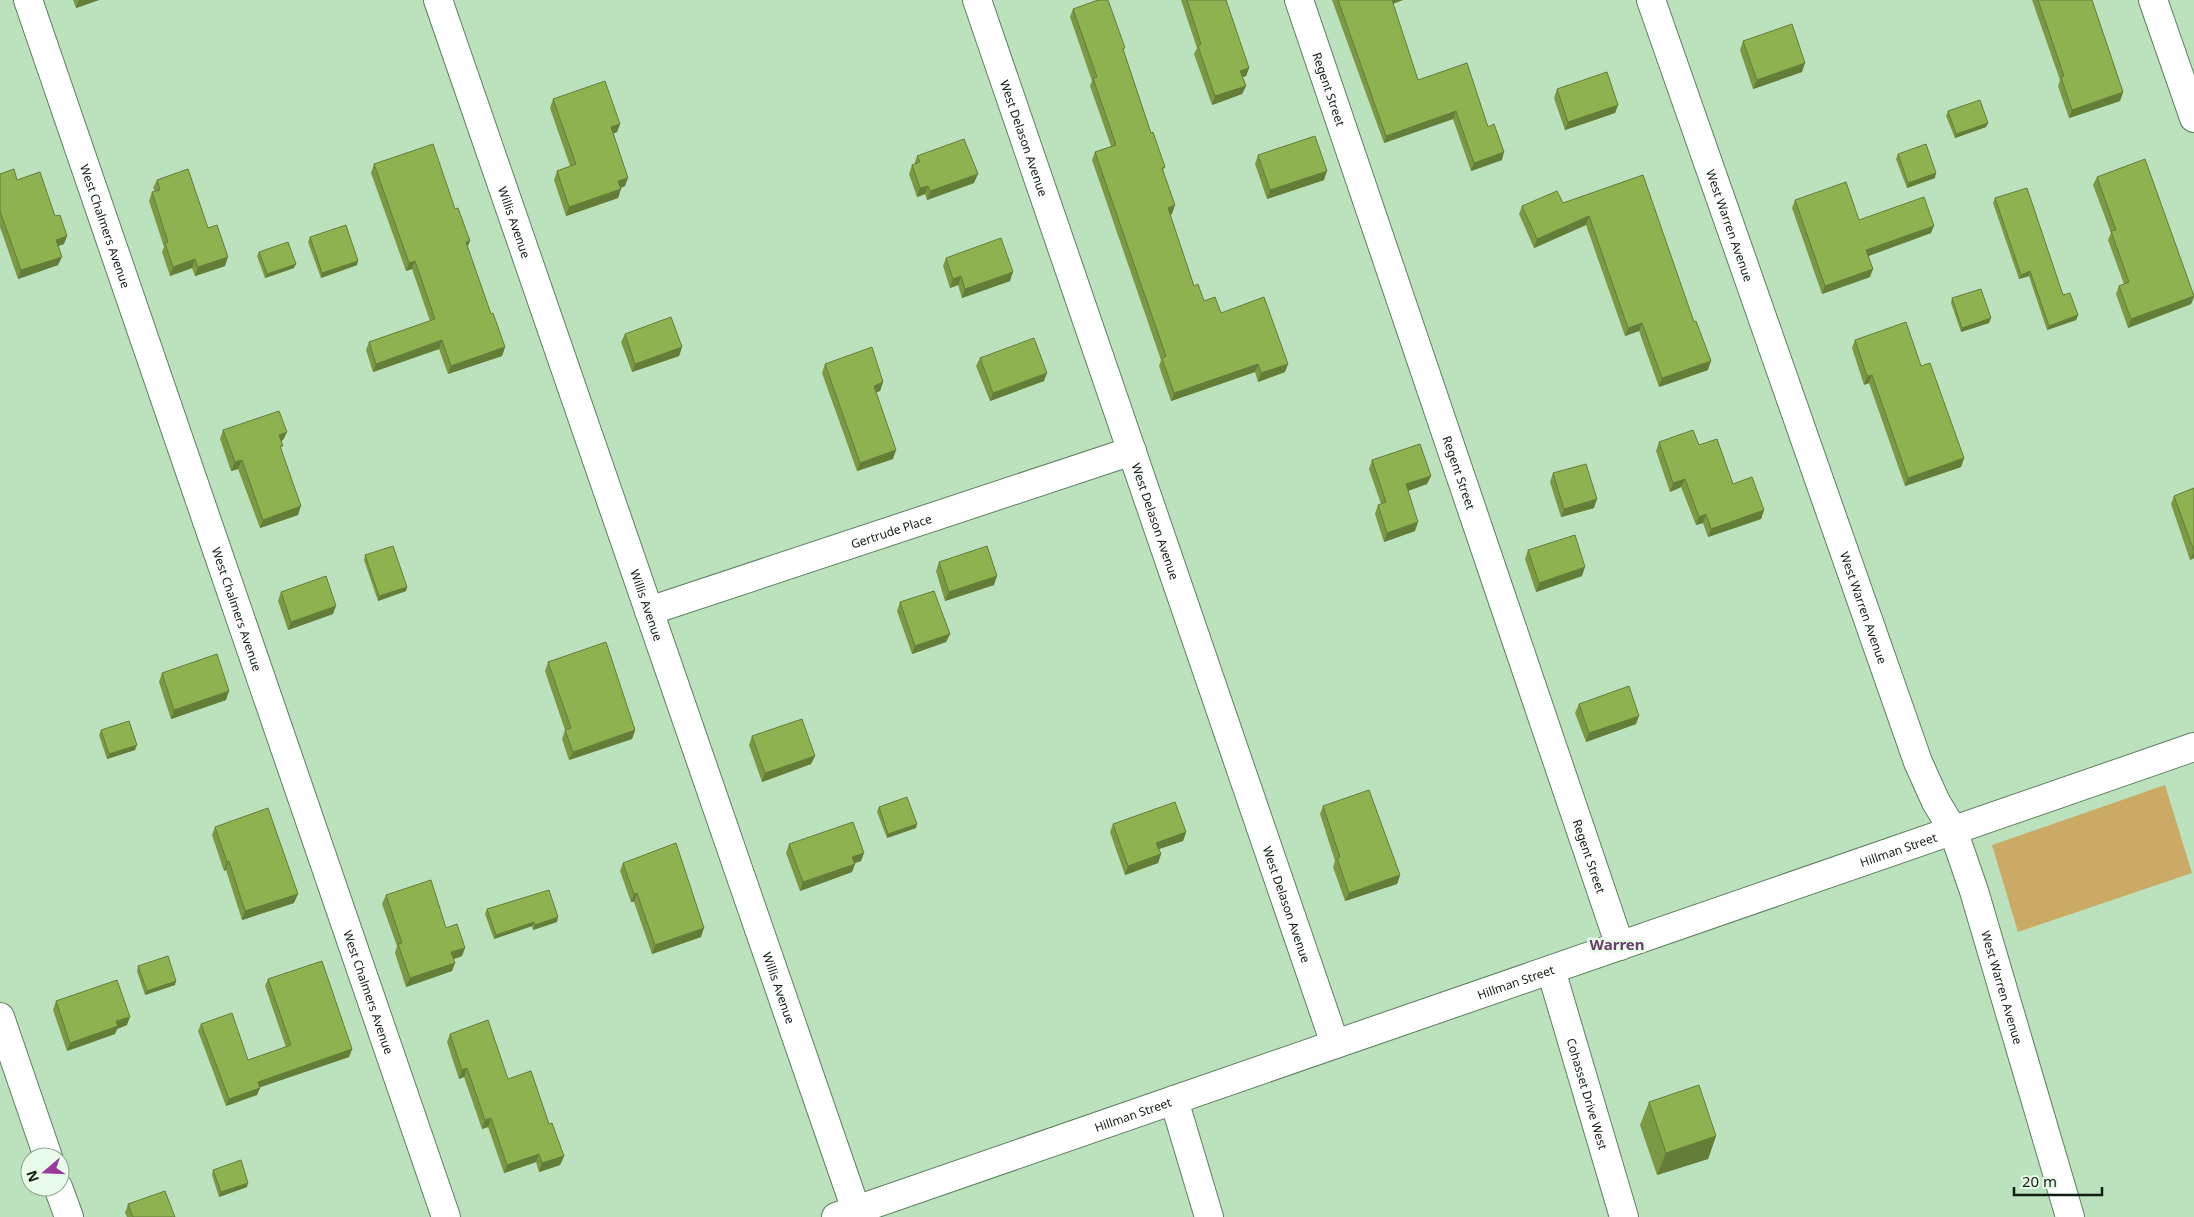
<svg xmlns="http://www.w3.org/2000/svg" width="2194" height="1217" font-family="'Noto Sans',sans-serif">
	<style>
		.green { fill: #caaa64 }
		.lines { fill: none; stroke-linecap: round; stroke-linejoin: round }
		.minor-casing { stroke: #5e8060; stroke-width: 30 }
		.tertiary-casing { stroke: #5e8060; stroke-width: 30 }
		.minor { stroke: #fff; stroke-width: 28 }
		.tertiary { stroke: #fff; stroke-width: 28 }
		.wall { fill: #7b9945 }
		.shaded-wall { fill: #647d38 }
		.building { fill: #8fb250; stroke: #647d38 }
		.labels { text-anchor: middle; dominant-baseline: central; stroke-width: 5; stroke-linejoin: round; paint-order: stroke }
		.street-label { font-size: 12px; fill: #101e11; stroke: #e9fcea }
		.quarter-label { font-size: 15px; font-weight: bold; fill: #6c3b6d; stroke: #e9fcea }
	</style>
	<rect width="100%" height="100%" fill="#bce1bd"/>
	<path class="green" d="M 2165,785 L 2192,873 L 2018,932 L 1992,845 Z"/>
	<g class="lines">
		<defs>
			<g id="minor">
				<path id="s1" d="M 28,0 L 446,1217"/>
				<path id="s2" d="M 438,0 L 856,1210"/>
				<path id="s3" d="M 977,0 L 1335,1044"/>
				<path id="s4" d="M 1299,0 L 1620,946"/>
				<path id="s5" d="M 1651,0 L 1918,762 L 1936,802 L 1953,830 L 1974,891 L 2070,1217"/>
				<path d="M 2153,0 L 2194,118"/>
				<path id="s6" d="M 649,611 L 1132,451"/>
				<path id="s7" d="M 1551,970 L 1624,1217"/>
				<path d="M 0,1017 L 48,1157"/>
				<path d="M 1174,1100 L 1209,1217"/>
				<path d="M 58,1187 L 69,1217"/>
			</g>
			<g id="tertiary">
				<path id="s8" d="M 836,1217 L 2194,747"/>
			</g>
		</defs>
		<use href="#minor" class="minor-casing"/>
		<use href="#tertiary" class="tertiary-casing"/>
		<use href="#minor" class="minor"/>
		<use href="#tertiary" class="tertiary"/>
	</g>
	<path class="wall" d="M 73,0 L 99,0 L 76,8 Z
		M 1181,0 L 1227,0 L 1226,2 L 1249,68 L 1246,76 L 1243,77 L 1246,86 L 1242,94 L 1212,105 L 1194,54 L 1197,48 Z
		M 1332,0 L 1403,0 L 1393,4 L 1418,80 L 1488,127 L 1502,160 L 1471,171 L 1453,119 L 1384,143 Z
		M 2032,0 L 2092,0 L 2123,92 L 2120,101 L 2069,118 L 2058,86 L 2060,80 Z
		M 1073,9 L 1124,52 L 1151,133 L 1165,167 L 1163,170 L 1172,214 L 1170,215 L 1194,286 L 1204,301 L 1221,313 L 1285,372 L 1258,382 L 1255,372 L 1171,401 L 1159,366 L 1161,360 L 1092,160 L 1095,152 L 1111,146 L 1090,86 L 1092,81 L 1070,17 Z
		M 1743,41 L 1802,72 L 1753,89 L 1740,50 Z
		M 1557,89 L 1618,105 L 1615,113 L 1565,130 L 1554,98 Z
		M 553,99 L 620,124 L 617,132 L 613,134 L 625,186 L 621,188 L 618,198 L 566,216 L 554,180 L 557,171 L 570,166 L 550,108 Z
		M 1948,111 L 1988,123 L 1986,127 L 1955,138 L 1946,116 Z
		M 1898,154 L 1935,178 L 1907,188 L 1896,159 Z
		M 1258,155 L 1324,180 L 1267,199 L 1255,164 Z
		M 917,156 L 974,183 L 927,200 L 925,194 L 917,197 L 909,174 L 912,165 L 914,165 Z
		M 374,164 L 468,248 L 491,314 L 505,347 L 502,356 L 448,374 L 439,349 L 373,372 L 366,350 L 369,342 L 430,321 L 412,269 L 406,271 L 371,173 Z
		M 0,174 L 17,180 L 64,244 L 58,246 L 58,265 L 18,279 L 0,227 Z
		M 1643,175 L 1708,370 L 1659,387 L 1639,331 L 1625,336 L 1586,225 L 1534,248 L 1519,214 L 1522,206 L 1563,203 Z
		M 2097,177 L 2194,294 L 2194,297 L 2191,304 L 2128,328 L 2116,294 L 2119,286 L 2124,284 L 2108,240 L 2111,233 L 2093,185 Z
		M 157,180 L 208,228 L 225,266 L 195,276 L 192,268 L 170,276 L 162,252 L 164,247 L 149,201 L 152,192 L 155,191 L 153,188 Z
		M 1995,198 L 2078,315 L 2076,320 L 2047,330 L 2029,276 L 2019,279 L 1993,203 Z
		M 1795,200 L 1859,220 L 1931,233 L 1868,256 L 1870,277 L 1822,294 L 1792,208 Z
		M 310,237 L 357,265 L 321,278 L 308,242 Z
		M 259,252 L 294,268 L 265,278 L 257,256 Z
		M 946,258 L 1010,281 L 962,298 L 958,285 L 950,288 L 943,266 Z
		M 1952,298 L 1989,323 L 1961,332 L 1951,303 Z
		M 625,334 L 682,347 L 679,356 L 632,372 L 621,342 Z
		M 1855,340 L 1921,366 L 1964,458 L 1961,467 L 1905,486 L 1869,383 L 1864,385 L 1852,348 Z
		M 980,358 L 1044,381 L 990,401 L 976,366 Z
		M 825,364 L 883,382 L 880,391 L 876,392 L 893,459 L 857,471 L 822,373 Z
		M 223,430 L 287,432 L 283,440 L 281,441 L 281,449 L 298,515 L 260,528 L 238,469 L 231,471 L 220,439 Z
		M 1659,442 L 1733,484 L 1764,510 L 1761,519 L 1708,537 L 1703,523 L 1696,525 L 1681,487 L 1670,492 L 1656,451 Z
		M 1372,460 L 1431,476 L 1427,484 L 1408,491 L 1415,531 L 1384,542 L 1375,514 L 1378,505 L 1381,504 L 1369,469 Z
		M 1553,473 L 1594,508 L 1561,517 L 1550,482 Z
		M 2194,488 L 2194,558 L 2190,560 L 2171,504 L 2174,496 Z
		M 1528,550 L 1582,576 L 1536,592 L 1525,559 Z
		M 365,555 L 407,587 L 406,591 L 378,601 L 364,560 Z
		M 939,562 L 994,585 L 945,601 L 936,571 Z
		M 281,592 L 333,614 L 288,630 L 278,601 Z
		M 900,602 L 950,634 L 946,642 L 912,654 L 897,611 Z
		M 548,662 L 635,730 L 632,739 L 569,760 L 562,739 L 565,730 L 545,671 Z
		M 162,673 L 226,700 L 171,719 L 159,682 Z
		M 1579,704 L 1636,724 L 1586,742 L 1575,713 Z
		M 101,730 L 135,750 L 107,759 L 99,735 Z
		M 752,736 L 815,756 L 811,764 L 762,782 L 749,745 Z
		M 1323,806 L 1400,875 L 1397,884 L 1345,901 L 1333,867 L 1335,861 L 1320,814 Z
		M 879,807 L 916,828 L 887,838 L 877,812 Z
		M 1113,824 L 1186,832 L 1183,841 L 1159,849 L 1161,854 L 1158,863 L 1125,875 L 1110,832 Z
		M 215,827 L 294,903 L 242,920 L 226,870 L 224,871 L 212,835 Z
		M 789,844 L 861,861 L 855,863 L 852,872 L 800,891 L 786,853 Z
		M 623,863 L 701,937 L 652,954 L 634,902 L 631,902 L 620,871 Z
		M 386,895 L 446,928 L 462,956 L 454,959 L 452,971 L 406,987 L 395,953 L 397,946 L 382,904 Z
		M 487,909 L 557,922 L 533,930 L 532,926 L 494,939 L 485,914 Z
		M 138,966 L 175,985 L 145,995 L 137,971 Z
		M 268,979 L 352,1049 L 349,1057 L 260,1087 L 257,1095 L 226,1106 L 198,1031 L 201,1024 L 248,1060 L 286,1047 L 265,986 Z
		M 56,1001 L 127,1025 L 117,1029 L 115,1034 L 67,1051 L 53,1010 Z
		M 450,1034 L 508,1079 L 549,1124 L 564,1156 L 560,1165 L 539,1172 L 536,1162 L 504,1173 L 488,1127 L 482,1129 L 464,1077 L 459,1079 L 447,1042 Z
		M 1649,1102 L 1716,1136 L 1708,1159 L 1657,1175 L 1640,1125 Z
		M 213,1170 L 247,1187 L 219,1197 L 212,1175 Z
		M 128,1204 L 175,1217 L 127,1217 L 125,1213 Z"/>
	<path class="shaded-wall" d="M 79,0 L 99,0 L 76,8 Z
		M 1390,0 L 1403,0 L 1388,5 Z
		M 1805,63 L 1802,72 L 1753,89 L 1757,80 Z
		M 1249,68 L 1246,76 L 1237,79 L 1240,71 Z
		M 1246,86 L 1242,94 L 1212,105 L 1215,96 Z
		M 2123,92 L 2120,101 L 2069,118 L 2072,110 Z
		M 1618,105 L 1615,113 L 1565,130 L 1568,122 Z
		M 1456,111 L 1453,119 L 1384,143 L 1386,136 Z
		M 1988,123 L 1986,127 L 1955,138 L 1956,134 Z
		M 620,124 L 617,132 L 608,135 L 611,127 Z
		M 1504,152 L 1502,160 L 1471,171 L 1474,163 Z
		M 1327,171 L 1324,180 L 1267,199 L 1270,190 Z
		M 1936,173 L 1935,178 L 1907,188 L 1908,183 Z
		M 978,174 L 974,183 L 927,200 L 930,191 Z
		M 628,178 L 625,186 L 615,190 L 618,181 Z
		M 928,186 L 925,194 L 917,197 L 920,188 Z
		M 621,189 L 618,198 L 566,216 L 569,207 Z
		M 1175,205 L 1172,214 L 1164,217 L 1168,208 Z
		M 1589,216 L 1586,225 L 1534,248 L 1537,239 Z
		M 1934,226 L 1931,233 L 1863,258 L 1866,250 Z
		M 67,236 L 64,244 L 53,248 L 56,240 Z
		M 470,241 L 467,249 L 466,242 Z
		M 62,257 L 58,265 L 18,279 L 21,270 Z
		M 228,257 L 225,266 L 195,276 L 198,267 Z
		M 195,259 L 192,268 L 170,276 L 173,267 Z
		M 358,261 L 357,265 L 321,278 L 322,273 Z
		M 415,261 L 412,269 L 406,271 L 409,263 Z
		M 296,264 L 294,268 L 265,278 L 267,274 Z
		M 1873,269 L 1870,277 L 1822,294 L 1825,286 Z
		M 2030,271 L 2029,276 L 2019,279 L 2021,275 Z
		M 1013,272 L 1010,281 L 962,298 L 965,289 Z
		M 961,276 L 958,285 L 950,288 L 953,279 Z
		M 2194,296 L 2191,304 L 2128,328 L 2131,319 Z
		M 2078,315 L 2076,320 L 2047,330 L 2049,326 Z
		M 1991,318 L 1989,323 L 1961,332 L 1962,328 Z
		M 1642,323 L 1639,331 L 1625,336 L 1628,328 Z
		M 442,340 L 439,349 L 373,372 L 376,364 Z
		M 505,347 L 502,356 L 448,374 L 451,366 Z
		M 682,347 L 679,356 L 632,372 L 635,364 Z
		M 1711,361 L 1708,370 L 1659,387 L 1662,378 Z
		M 1258,364 L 1255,372 L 1171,401 L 1174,393 Z
		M 1288,364 L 1285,372 L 1258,382 L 1261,373 Z
		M 1047,373 L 1044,381 L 990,401 L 993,393 Z
		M 1872,375 L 1869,383 L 1864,385 L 1867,376 Z
		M 883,382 L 880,391 L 871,394 L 874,386 Z
		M 287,432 L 283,440 L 276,443 L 279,435 Z
		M 896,450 L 893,459 L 857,471 L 860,463 Z
		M 1964,458 L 1961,467 L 1905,486 L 1908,478 Z
		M 242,460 L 238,469 L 231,471 L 235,462 Z
		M 1431,476 L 1427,484 L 1402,493 L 1406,484 Z
		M 1685,479 L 1681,487 L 1670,492 L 1673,483 Z
		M 1597,499 L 1594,508 L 1561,517 L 1564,509 Z
		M 301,506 L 298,515 L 260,528 L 263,520 Z
		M 1764,510 L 1761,519 L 1708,537 L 1711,529 Z
		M 1706,514 L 1703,523 L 1696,525 L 1699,517 Z
		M 1418,522 L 1415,531 L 1384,542 L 1387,533 Z
		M 2194,551 L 2194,558 L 2190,560 Z
		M 1585,567 L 1582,576 L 1536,592 L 1539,583 Z
		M 997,576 L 994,585 L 945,601 L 949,592 Z
		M 407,587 L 406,591 L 378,601 L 379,596 Z
		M 336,606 L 333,614 L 288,630 L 291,622 Z
		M 950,634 L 946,642 L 912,654 L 915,646 Z
		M 229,691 L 226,700 L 171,719 L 174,710 Z
		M 1639,716 L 1636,724 L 1586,742 L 1589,733 Z
		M 635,730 L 632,739 L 569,760 L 573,752 Z
		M 137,745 L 135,750 L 107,759 L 109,754 Z
		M 815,756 L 811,764 L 762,782 L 765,773 Z
		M 917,824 L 916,828 L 887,838 L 888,834 Z
		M 1186,832 L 1183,841 L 1153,851 L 1156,843 Z
		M 864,853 L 861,861 L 849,865 L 852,857 Z
		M 1161,854 L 1158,863 L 1125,875 L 1128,866 Z
		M 229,861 L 226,870 L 224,871 L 227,862 Z
		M 855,864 L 852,872 L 800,891 L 803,882 Z
		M 1400,875 L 1397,884 L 1345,901 L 1349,893 Z
		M 637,893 L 634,902 L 631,902 L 634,894 Z
		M 298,894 L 294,903 L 242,920 L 245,911 Z
		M 558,917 L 557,922 L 533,930 L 535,925 Z
		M 534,922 L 532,926 L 494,939 L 496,935 Z
		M 704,928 L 701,937 L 652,954 L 655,945 Z
		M 465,948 L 462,956 L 448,961 L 451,952 Z
		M 455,963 L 452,971 L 406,987 L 410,978 Z
		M 176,981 L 175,985 L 145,995 L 147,991 Z
		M 130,1017 L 127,1025 L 117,1029 L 115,1034 L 67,1051 L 70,1043 L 116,1021 Z
		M 352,1049 L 349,1057 L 255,1089 L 258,1082 Z
		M 467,1068 L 464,1077 L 459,1079 L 462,1070 Z
		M 260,1088 L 257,1095 L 226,1106 L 229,1099 Z
		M 491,1118 L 488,1127 L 482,1129 L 485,1120 Z
		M 1716,1136 L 1708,1159 L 1657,1175 L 1666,1153 Z
		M 539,1154 L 536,1162 L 504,1173 L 507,1165 Z
		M 564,1156 L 560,1165 L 539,1172 L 542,1163 Z
		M 248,1183 L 247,1187 L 219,1197 L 221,1192 Z"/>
	<path class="building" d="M 1098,0 L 1108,0 L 1125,48 L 1123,49 L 1151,133 L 1153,132 L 1165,167 L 1162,168 L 1175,205 L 1168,208 L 1194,286 L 1198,284 L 1204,301 L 1215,297 L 1221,313 L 1264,297 L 1288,364 L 1261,373 L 1258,364 L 1174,393 L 1162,358 L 1166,356 L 1095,152 L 1116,145 L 1093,78 L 1097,77 L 1073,9 Z
		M 1187,0 L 1226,0 L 1249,68 L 1240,71 L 1246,86 L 1215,96 L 1198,46 L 1201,44 Z
		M 1338,0 L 1392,0 L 1418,80 L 1467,63 L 1488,127 L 1494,124 L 1504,152 L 1474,163 L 1456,111 L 1386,136 Z
		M 2038,0 L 2092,0 L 2123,92 L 2072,110 L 2061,77 L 2064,76 Z
		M 1792,24 L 1805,63 L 1757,80 L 1743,41 Z
		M 1607,72 L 1618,105 L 1568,122 L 1557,89 Z
		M 605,81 L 620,124 L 611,127 L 628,178 L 618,181 L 621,189 L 569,207 L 557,171 L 576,164 L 553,99 Z
		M 1980,100 L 1988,123 L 1956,134 L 1948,111 Z
		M 1315,136 L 1327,171 L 1270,190 L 1258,155 Z
		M 964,139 L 978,174 L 930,191 L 928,186 L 920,188 L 912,165 L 920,162 L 917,156 Z
		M 433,144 L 455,209 L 458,208 L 470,241 L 466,242 L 491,314 L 493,313 L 505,347 L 451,366 L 442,340 L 376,364 L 369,342 L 435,319 L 415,261 L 409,263 L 374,164 Z
		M 1926,144 L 1936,173 L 1908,183 L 1898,154 Z
		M 2145,159 L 2194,296 L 2131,319 L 2119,286 L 2129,282 L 2111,231 L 2116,230 L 2097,177 Z
		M 14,169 L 17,180 L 40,172 L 55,216 L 60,215 L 67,236 L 56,240 L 62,257 L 21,270 L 0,211 L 0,174 Z
		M 188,169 L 208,228 L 217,225 L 228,257 L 198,267 L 195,259 L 173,267 L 165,243 L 168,242 L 152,192 L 160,190 L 157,180 Z
		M 1643,175 L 1694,322 L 1696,321 L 1711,361 L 1662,378 L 1642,323 L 1628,328 L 1589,216 L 1537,239 L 1522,206 L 1557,191 L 1563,203 Z
		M 1846,182 L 1859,220 L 1924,197 L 1934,226 L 1866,250 L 1873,269 L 1825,286 L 1795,200 Z
		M 2027,188 L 2063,295 L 2070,293 L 2078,315 L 2049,326 L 2030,271 L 2021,275 L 1995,198 Z
		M 346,225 L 358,261 L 322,273 L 310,237 Z
		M 1001,238 L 1013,272 L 965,289 L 961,276 L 953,279 L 946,258 Z
		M 288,242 L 296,264 L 267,274 L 259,252 Z
		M 1981,289 L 1991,318 L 1962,328 L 1952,298 Z
		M 671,317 L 682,347 L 635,364 L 625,334 Z
		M 1906,322 L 1921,366 L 1930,363 L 1964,458 L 1908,478 L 1872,375 L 1867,376 L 1855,340 Z
		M 1034,338 L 1047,373 L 993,393 L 980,358 Z
		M 872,347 L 883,382 L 874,386 L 896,450 L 860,463 L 825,364 Z
		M 279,411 L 287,432 L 279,435 L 283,446 L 280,446 L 301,506 L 263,520 L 242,460 L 235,462 L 223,430 Z
		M 1693,430 L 1699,445 L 1717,439 L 1733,484 L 1752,477 L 1764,510 L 1711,529 L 1706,514 L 1699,517 L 1685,479 L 1673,483 L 1659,442 Z
		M 1420,444 L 1431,476 L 1406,484 L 1418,522 L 1387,533 L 1378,505 L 1386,502 L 1372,460 Z
		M 1586,464 L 1597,499 L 1564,509 L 1553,473 Z
		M 2194,488 L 2194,551 L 2174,496 Z
		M 1575,535 L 1585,567 L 1539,583 L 1528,550 Z
		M 393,546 L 407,587 L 379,596 L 365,555 Z
		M 987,546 L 997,576 L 949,592 L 939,562 Z
		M 326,576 L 336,606 L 291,622 L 281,592 Z
		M 934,591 L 950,634 L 915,646 L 900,602 Z
		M 606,642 L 635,730 L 573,752 L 565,730 L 571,728 L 548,662 Z
		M 217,654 L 229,691 L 174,710 L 162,673 Z
		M 1629,686 L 1639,716 L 1589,733 L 1579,704 Z
		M 802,719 L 815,756 L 765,773 L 752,736 Z
		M 129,721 L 137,745 L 109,754 L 101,730 Z
		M 1369,790 L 1400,875 L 1349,893 L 1337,858 L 1340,857 L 1323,806 Z
		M 907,797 L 917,824 L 888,834 L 879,807 Z
		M 1175,802 L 1186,832 L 1156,843 L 1161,854 L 1128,866 L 1113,824 Z
		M 268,808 L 298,894 L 245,911 L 229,861 L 227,862 L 215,827 Z
		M 853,822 L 864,853 L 852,857 L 855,864 L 803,882 L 789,844 Z
		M 676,843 L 704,928 L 655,945 L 637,893 L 634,894 L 623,863 Z
		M 431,880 L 446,928 L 457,924 L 465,948 L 451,952 L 455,963 L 410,978 L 398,944 L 402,943 L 386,895 Z
		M 549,890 L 558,917 L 535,925 L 534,922 L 496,935 L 487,909 Z
		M 168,956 L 176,981 L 147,991 L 138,966 Z
		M 322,961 L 352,1049 L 258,1082 L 260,1088 L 229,1099 L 201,1024 L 232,1013 L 248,1060 L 291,1045 L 268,979 Z
		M 117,980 L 130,1017 L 116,1021 L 118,1026 L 70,1043 L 56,1001 Z
		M 488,1020 L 508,1079 L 531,1071 L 549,1124 L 552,1123 L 564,1156 L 542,1163 L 539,1154 L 507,1165 L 491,1118 L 485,1120 L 467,1068 L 462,1070 L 450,1034 Z
		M 1699,1085 L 1716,1136 L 1666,1153 L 1649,1102 Z
		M 241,1160 L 248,1183 L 221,1192 L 213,1170 Z
		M 165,1191 L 175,1217 L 133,1217 L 128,1204 Z"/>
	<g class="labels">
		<g class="street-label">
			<text stroke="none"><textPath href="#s4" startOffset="94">Regent Street</textPath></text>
			<text stroke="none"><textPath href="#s3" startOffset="146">West Delason Avenue</textPath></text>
			<text stroke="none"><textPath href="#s2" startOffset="235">Willis Avenue</textPath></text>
			<text stroke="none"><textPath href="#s1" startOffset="239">West Chalmers Avenue</textPath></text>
			<text stroke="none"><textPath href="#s5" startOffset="239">West Warren Avenue</textPath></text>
			<text stroke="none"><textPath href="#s4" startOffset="499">Regent Street</textPath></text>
			<text stroke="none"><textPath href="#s3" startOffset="551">West Delason Avenue</textPath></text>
			<text stroke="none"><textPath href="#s6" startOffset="255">Gertrude Place</textPath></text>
			<text stroke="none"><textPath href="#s2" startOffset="640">Willis Avenue</textPath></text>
			<text stroke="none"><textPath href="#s5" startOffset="644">West Warren Avenue</textPath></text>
			<text stroke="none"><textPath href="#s1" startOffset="644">West Chalmers Avenue</textPath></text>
			<text stroke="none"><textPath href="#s8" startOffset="1124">Hillman Street</textPath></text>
			<text stroke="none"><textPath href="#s4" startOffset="904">Regent Street</textPath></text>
			<text stroke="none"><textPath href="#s3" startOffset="956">West Delason Avenue</textPath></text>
			<text stroke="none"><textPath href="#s8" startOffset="719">Hillman Street</textPath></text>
			<text stroke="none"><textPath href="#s2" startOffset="1045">Willis Avenue</textPath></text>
			<text stroke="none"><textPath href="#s5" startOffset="1049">West Warren Avenue</textPath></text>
			<text stroke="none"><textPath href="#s1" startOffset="1049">West Chalmers Avenue</textPath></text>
			<text stroke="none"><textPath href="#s7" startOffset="129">Cohasset Drive West</textPath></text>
			<text stroke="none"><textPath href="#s8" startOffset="314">Hillman Street</textPath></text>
		</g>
		<g class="quarter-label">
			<text x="1617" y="944">Warren</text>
		</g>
	</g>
	<g transform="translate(45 1172) rotate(251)"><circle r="24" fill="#e9fcea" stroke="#92a393"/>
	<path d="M0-4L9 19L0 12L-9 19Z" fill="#9a389e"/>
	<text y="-8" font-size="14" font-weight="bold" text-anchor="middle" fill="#101e11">N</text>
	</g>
	<path d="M2014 1187v8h88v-8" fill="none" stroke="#101e11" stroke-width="2.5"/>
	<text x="2022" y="1187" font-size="15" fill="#101e11" stroke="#e9fcea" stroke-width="4" paint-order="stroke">20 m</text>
</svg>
